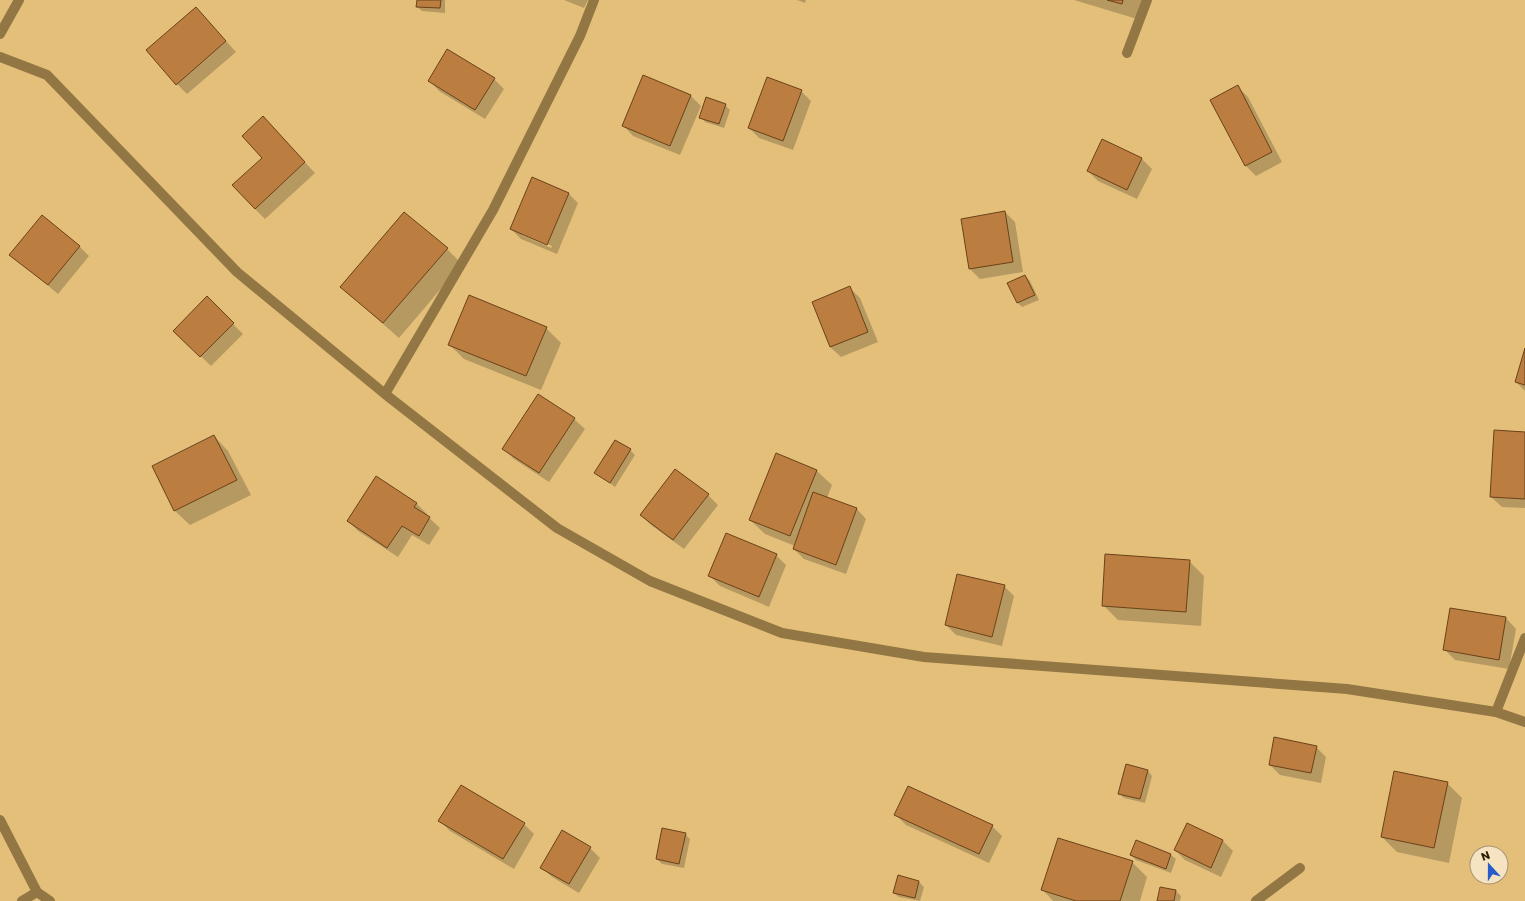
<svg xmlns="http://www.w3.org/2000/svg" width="1525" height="901" font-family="Poppins,sans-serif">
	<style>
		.shadow { fill: #0003; fill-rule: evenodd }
		.building { fill: #bc7d40; stroke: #6a4219 }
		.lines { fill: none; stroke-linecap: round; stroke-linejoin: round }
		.minor { stroke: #927744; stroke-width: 10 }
	</style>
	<rect width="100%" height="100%" fill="#e4bf7a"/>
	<path class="shadow" d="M 418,0 L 445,0 L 445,13 L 422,11 L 417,7 Z
		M 564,0 L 588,0 L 584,8 Z
		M 797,0 L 806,0 L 805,3 Z
		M 1074,0 L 1142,0 L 1137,19 Z
		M 196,8 L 236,52 L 187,94 L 177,84 Z
		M 494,79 L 504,89 L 485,119 L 439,91 L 429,80 Z
		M 1238,87 L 1248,97 L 1282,162 L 1256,176 L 1246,166 Z
		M 801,91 L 811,101 L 793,150 L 759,138 L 749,128 Z
		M 691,96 L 701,106 L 680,155 L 633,136 L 623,125 Z
		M 725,105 L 730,110 L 724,128 L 705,122 L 701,117 Z
		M 273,128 L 315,173 L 265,219 L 255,209 L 263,158 Z
		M 1102,140 L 1142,159 L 1152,169 L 1137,199 L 1098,181 L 1088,171 Z
		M 568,193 L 578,203 L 557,254 L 521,239 L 511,229 ZM 522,233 L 552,246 L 551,248 L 522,235 Z
		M 1005,212 L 1015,222 L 1023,272 L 980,279 L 970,269 Z
		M 79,246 L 89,256 L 58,294 L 11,254 Z
		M 447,249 L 462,264 L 399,338 L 341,287 Z
		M 1025,276 L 1030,281 L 1039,300 L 1022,307 L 1017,302 Z
		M 850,288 L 860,298 L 878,342 L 841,357 L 830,347 Z
		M 207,298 L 243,334 L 211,366 L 175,331 Z
		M 546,328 L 561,343 L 541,390 L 464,359 L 449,344 Z
		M 1525,352 L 1525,391 L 1516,382 Z
		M 538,396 L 574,419 L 585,429 L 549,482 L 514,459 L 504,449 Z
		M 1525,433 L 1525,508 L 1502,507 L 1491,497 Z
		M 214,436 L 228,451 L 251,495 L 190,525 L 175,511 L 153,467 Z
		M 630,450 L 635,455 L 615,487 L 596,473 Z
		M 817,471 L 832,485 L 827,498 L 856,508 L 866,519 L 846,574 L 804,559 L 794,549 L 795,546 L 765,534 L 750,520 Z
		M 377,478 L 417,504 L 427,514 L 426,515 L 440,528 L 429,545 L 412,535 L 398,557 L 358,531 L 348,521 Z
		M 708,495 L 718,505 L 684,549 L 651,525 L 641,515 Z
		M 776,555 L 786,565 L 769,607 L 720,586 L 710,576 Z
		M 1189,561 L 1204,576 L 1201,626 L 1118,620 L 1103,605 Z
		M 1004,586 L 1014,596 L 1002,646 L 956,635 L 946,625 Z
		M 1451,609 L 1506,618 L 1516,629 L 1509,669 L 1455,660 L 1445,650 Z
		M 1316,747 L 1326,757 L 1321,783 L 1280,775 L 1270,765 Z
		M 1148,771 L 1152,776 L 1145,803 L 1124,798 L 1119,793 Z
		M 1447,783 L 1462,798 L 1449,863 L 1397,852 L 1382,837 Z
		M 896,815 L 992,826 L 1002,836 L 989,863 L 906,825 Z
		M 440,821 L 524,824 L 534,834 L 514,869 L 450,831 Z
		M 1187,825 L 1223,841 L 1233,851 L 1221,877 L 1185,860 L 1175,850 Z
		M 685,834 L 690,839 L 684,868 L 662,864 L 657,859 Z
		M 590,848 L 600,858 L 579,893 L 552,877 L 541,867 Z
		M 1131,855 L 1171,855 L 1176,859 L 1171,873 L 1136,860 Z
		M 1132,862 L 1147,877 L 1140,901 L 1053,901 L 1042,889 Z
		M 919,882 L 924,887 L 920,901 L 899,897 L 894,893 Z
		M 1176,891 L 1181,896 L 1180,901 L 1158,901 Z"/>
	<path class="building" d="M 417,0 L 441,0 L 440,8 L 416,7 Z
		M 1107,0 L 1123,0 L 1122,4 Z
		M 196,7 L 226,41 L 176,85 L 146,50 Z
		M 447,49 L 495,78 L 475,110 L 428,81 Z
		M 643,75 L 691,95 L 670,146 L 622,126 Z
		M 767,77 L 802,90 L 783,141 L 748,128 Z
		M 1238,85 L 1272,152 L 1245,166 L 1210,100 Z
		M 706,97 L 726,104 L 719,124 L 699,118 Z
		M 263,116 L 305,162 L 255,209 L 232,185 L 262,158 L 242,136 Z
		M 1102,139 L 1142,158 L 1127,190 L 1087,171 Z
		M 532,177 L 569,193 L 547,245 L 510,229 Z
		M 1005,211 L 1013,262 L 969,269 L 961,219 Z
		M 404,212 L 448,248 L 383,323 L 340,287 Z
		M 42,215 L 80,246 L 48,285 L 9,255 Z
		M 1025,275 L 1035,295 L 1017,303 L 1007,283 Z
		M 850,286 L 868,332 L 830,347 L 812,302 Z
		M 469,295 L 547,327 L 526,376 L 448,345 Z
		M 207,296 L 234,323 L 200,357 L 173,331 Z
		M 1525,348 L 1525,385 L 1515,382 Z
		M 538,394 L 575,418 L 539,473 L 502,449 Z
		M 1494,430 L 1525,432 L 1525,499 L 1490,497 Z
		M 214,435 L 237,480 L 174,511 L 152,466 Z
		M 615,440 L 631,449 L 610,483 L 594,473 Z
		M 776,453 L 817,470 L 790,536 L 749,520 Z
		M 675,469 L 709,494 L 673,540 L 640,515 Z
		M 376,476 L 417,503 L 414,507 L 430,517 L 419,536 L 402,526 L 387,548 L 347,521 Z
		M 813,492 L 857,508 L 836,565 L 793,549 Z
		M 726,533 L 777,554 L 759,597 L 708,576 Z
		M 1105,554 L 1190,560 L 1186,612 L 1102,606 Z
		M 957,574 L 1005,585 L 992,637 L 945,625 Z
		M 1450,608 L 1506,617 L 1499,660 L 1443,650 Z
		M 1274,737 L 1317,746 L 1311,773 L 1269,765 Z
		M 1126,764 L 1148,770 L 1140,799 L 1118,794 Z
		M 1394,771 L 1448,782 L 1434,848 L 1381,837 Z
		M 461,785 L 525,823 L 503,859 L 438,821 Z
		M 908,786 L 993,825 L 979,854 L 894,815 Z
		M 1187,823 L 1223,840 L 1211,868 L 1174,850 Z
		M 662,828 L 686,833 L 679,864 L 656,859 Z
		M 562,830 L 591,847 L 569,884 L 540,868 Z
		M 1058,838 L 1133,861 L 1120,901 L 1076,901 L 1041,890 Z
		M 1136,840 L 1171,854 L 1166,869 L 1130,855 Z
		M 898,875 L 919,881 L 915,898 L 893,893 Z
		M 1160,887 L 1176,890 L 1174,901 L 1157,901 Z"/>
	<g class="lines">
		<path class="minor" d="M 0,34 L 19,0
			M 1127,53 L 1147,0
			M 0,57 L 47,75 L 237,272 L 385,394 L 557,528 L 650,581 L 782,633 L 924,657 L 1347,689 L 1496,712 L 1525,722
			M 385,394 L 493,210 L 580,36 L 594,0
			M 1496,712 L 1525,638
			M 0,820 L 37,892 L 50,901
			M 22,901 L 37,892
			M 1256,901 L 1300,868"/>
	</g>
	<g transform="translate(1489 865) rotate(339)"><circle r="19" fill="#f6e3c1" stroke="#a49374"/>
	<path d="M0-3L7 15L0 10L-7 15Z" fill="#275cc9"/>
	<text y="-6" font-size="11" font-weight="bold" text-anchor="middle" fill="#291b00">N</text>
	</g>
</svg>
